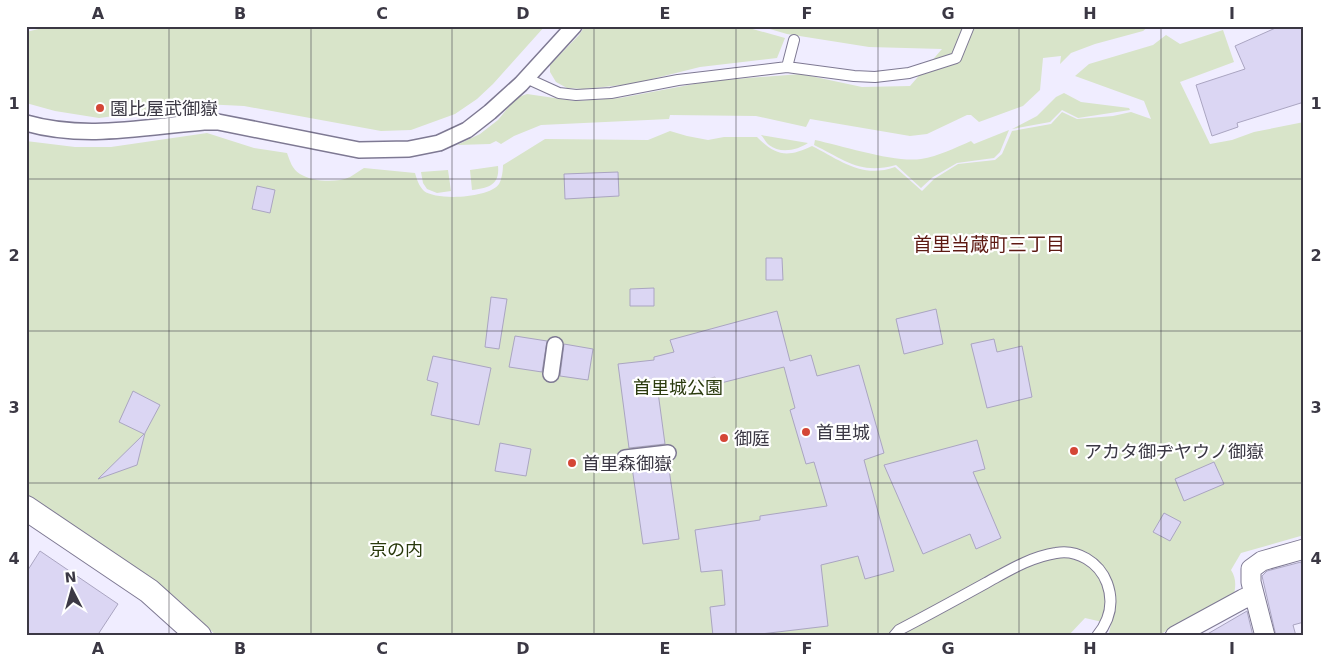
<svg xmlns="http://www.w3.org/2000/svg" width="1330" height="662" font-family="'DejaVu Sans','Noto Sans JP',sans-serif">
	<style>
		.green { fill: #d8e4c9 }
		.building { fill: #dbd6f3; stroke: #aaa5c1 }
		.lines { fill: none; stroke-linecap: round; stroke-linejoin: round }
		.service-casing { stroke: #7e7993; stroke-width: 12 }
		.pedestrian-casing { stroke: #7e7993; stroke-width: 18 }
		.minor-casing { stroke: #7e7993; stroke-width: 21 }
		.tertiary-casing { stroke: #7e7993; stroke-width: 26 }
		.service { stroke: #fff; stroke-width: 10 }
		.pedestrian { stroke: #fff; stroke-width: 15 }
		.minor { stroke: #fff; stroke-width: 19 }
		.tertiary { stroke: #fff; stroke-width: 24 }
		.grid { fill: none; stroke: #3b3844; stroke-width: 1; stroke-opacity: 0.55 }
		.poi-dot { fill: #d44636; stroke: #fff; stroke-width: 2 }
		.labels { text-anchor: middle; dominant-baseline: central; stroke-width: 4.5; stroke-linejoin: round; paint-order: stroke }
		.poi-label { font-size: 18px; fill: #3b3844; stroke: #fff; text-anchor: start }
		.park-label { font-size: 18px; fill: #2a3a0d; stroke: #fff }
		.neighbourhood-label { font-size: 19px; fill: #5e1a13; stroke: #fff }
		.neatline { fill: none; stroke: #3b3844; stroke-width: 2 }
		.grid-label { font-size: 16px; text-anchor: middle; font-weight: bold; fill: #3b3844 }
	</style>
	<rect width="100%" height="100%" fill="#f0edff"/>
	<path class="green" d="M 51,26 L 545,26 L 493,84 L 477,99 L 455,114 L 411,130 L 381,131 L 244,106 L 203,104 L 99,118 L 55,111 L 26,103 L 26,32 Z
		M 585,26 L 742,26 L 785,38 L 777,58 L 700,67 L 632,84 L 584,89 L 567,88 L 556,82 L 550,72 L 550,65 L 579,35 Z
		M 759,26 L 1110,26 L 1114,29 L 1120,26 L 1149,26 L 1143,31 L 1095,44 L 1071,53 L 1060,64 L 1061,56 L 1043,58 L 1040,90 L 1023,106 L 979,122 L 971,115 L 967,115 L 927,134 L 910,136 L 810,119 L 806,127 L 756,116 L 670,115 L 669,119 L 541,125 L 514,136 L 501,144 L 496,141 L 490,144 L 457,145 L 480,134 L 498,120 L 516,98 L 527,94 L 575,101 L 620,98 L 710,81 L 801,74 L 862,87 L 910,86 L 942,49 L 869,47 L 787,34 Z
		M 1223,30 L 1234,62 L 1180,82 L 1210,144 L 1232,140 L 1254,132 L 1304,122 L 1304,535 L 1241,553 L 1231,570 C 1236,578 1236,585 1234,594 L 1157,636 L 1111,636 L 1109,633 L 1111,624 L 1085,618 L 1068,636 L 217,636 L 175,597 L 131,564 L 26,495 L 26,141 L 75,147 L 111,147 L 207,133 L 254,148 L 287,153 C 290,161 292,169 300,174 C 313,182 337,183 350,177 C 355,174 359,171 364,168 L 415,173 C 417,180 419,186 424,191 C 437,201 490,198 499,184 C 502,179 503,170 503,165 L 545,139 L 648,140 L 670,131 L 687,136 L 708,140 L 724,137 L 757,137 C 776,156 787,158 812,146 C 840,160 862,179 895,167 L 922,191 L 934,179 L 958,164 L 995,160 L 1002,154 L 1012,131 L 1051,124 L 1062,112 L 1077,119 L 1113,116 L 1131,112 L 1151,119 L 1144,101 L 1075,76 L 1089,64 L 1153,45 L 1166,35 L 1180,44 Z
		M 1064,93 L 1081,102 L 1129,108 L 1130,110 L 1078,118 L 1062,110 L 1050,122 L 1012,129 L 1037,116 L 1056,97 Z
		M 1009,130 L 1000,152 L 994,158 L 957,163 L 933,177 L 921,188 L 896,165 C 860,175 845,160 814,145 L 815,140 C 843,146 895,163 921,159 C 939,156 955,148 971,141 L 974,144 Z
		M 761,135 L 808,143 C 798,150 780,154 769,145 C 766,143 764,138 761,135 Z
		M 498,166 C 500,185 488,188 472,190 L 470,170 Z
		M 448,170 L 451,191 L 437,193 L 427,189 L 423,183 L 421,172 Z"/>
	<path class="building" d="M 1280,26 L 1304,26 L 1304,102 L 1237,123 L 1238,127 L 1212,136 L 1196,85 L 1245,69 L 1235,46 Z
		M 618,172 L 619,196 L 565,199 L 564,174 Z
		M 257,186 L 275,190 L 270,213 L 252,209 Z
		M 766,258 L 782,258 L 783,280 L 766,280 Z
		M 654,288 L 654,306 L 630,306 L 630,289 Z
		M 491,297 L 507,299 L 499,349 L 485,347 Z
		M 936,309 L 943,344 L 904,354 L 896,319 Z
		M 777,311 L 790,361 L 811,355 L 817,376 L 859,365 L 884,453 L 864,460 L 894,571 L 865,579 L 858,556 L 821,565 L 828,626 L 744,636 L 713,636 L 710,607 L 725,605 L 722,570 L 701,572 L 695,530 L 760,520 L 760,516 L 827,506 L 814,462 L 806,464 L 790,410 L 795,408 L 784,367 L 717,384 L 715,377 L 658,392 L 665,444 L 629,448 L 618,364 L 654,360 L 654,357 L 674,352 L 670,340 Z
		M 515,336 L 547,341 L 542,372 L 509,367 Z
		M 994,339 L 997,352 L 1022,346 L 1032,397 L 987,408 L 971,344 Z
		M 564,344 L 593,349 L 588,380 L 560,376 Z
		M 433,356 L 491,368 L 479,425 L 431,415 L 438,383 L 427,380 Z
		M 133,391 L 160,405 L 145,433 L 137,465 L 98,479 L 144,434 L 119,422 Z
		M 977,440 L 985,469 L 973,472 L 1001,538 L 976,549 L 970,534 L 923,554 L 884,465 Z
		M 500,443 L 531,449 L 526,476 L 495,471 Z
		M 668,462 L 679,539 L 643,544 L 632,467 Z
		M 1214,462 L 1224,484 L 1184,501 L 1175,479 Z
		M 1164,513 L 1181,522 L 1170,541 L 1153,532 Z
		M 40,551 L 118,604 L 97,636 L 26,636 L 26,573 Z
		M 1301,562 L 1304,574 L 1304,622 L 1293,625 L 1296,636 L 1276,636 L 1262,576 L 1267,571 Z
		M 1247,611 L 1253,636 L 1204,636 Z"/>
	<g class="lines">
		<defs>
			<path id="service" d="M 787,67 L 794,40
				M 526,78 L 559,93 L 576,95 L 611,93 L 678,80 L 787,67 L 854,76 L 875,77 L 909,73 L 956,58 L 969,26
				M 894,636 L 899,630 C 928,615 957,599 986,583 C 1008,571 1030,557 1056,553 C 1077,549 1099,562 1107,583 C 1114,602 1110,620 1097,636"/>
			<path id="pedestrian" d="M 26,123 C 85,140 144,127 204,122 L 218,122 L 359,150 L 409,149 L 439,143 L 467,130 L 490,112 L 521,84 L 574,26
				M 551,374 L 555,345
				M 625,458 L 668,453"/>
			<path id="minor" d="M 1175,636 L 1243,599 L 1254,594
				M 1265,636 L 1251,582 L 1251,569 L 1262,561 L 1304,549"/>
			<path id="tertiary" d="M 26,508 L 149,591 L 199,636"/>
		</defs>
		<use href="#service" class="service-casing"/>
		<use href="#pedestrian" class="pedestrian-casing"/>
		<use href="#minor" class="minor-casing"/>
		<use href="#tertiary" class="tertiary-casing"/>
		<use href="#service" class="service"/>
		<use href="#pedestrian" class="pedestrian"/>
		<use href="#minor" class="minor"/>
		<use href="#tertiary" class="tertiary"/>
	</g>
	<path class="grid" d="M 169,26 L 169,636M 311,26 L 311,636M 452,26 L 452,636M 594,26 L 594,636M 736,26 L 736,636M 878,26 L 878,636M 1019,26 L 1019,636M 1161,26 L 1161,636M 26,179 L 1304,179M 26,331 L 1304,331M 26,483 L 1304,483"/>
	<g class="poi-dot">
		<circle cx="100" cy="108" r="5"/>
		<circle cx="806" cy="432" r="5"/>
		<circle cx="724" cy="438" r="5"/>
		<circle cx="1074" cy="451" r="5"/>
		<circle cx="572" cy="463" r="5"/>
	</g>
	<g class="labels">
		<g class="poi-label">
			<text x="110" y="108">園比屋武御嶽</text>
			<text x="816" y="432">首里城</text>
			<text x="734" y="438">御庭</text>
			<text x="1084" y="451">アカタ御ヂヤウノ御嶽</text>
			<text x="582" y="463">首里森御嶽</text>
		</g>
		<g class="park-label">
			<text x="678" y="387">首里城公園</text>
			<text x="396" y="549">京の内</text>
		</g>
		<g class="neighbourhood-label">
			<text x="989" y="244">首里当蔵町三丁目</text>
		</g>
	</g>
	<rect width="1330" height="662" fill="none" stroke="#ffffff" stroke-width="55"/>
	<g transform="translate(72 590) rotate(354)" stroke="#ffffff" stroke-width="4" paint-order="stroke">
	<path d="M0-4L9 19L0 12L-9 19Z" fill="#3b3844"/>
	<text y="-8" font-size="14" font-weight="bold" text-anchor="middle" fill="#3b3844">N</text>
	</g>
	<rect x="28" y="28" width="1274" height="606" class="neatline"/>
	<g class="grid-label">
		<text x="98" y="19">A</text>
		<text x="240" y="19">B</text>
		<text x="382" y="19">C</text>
		<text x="523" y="19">D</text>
		<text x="665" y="19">E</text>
		<text x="807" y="19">F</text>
		<text x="948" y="19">G</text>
		<text x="1090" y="19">H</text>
		<text x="1232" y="19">I</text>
		<text x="14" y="109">1</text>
		<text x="1316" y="109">1</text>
		<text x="14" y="261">2</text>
		<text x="1316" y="261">2</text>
		<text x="14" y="413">3</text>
		<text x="1316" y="413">3</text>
		<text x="14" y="564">4</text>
		<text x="1316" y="564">4</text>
		<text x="98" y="654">A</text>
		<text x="240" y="654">B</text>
		<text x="382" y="654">C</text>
		<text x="523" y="654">D</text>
		<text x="665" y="654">E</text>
		<text x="807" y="654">F</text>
		<text x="948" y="654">G</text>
		<text x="1090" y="654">H</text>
		<text x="1232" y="654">I</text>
	</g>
</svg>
